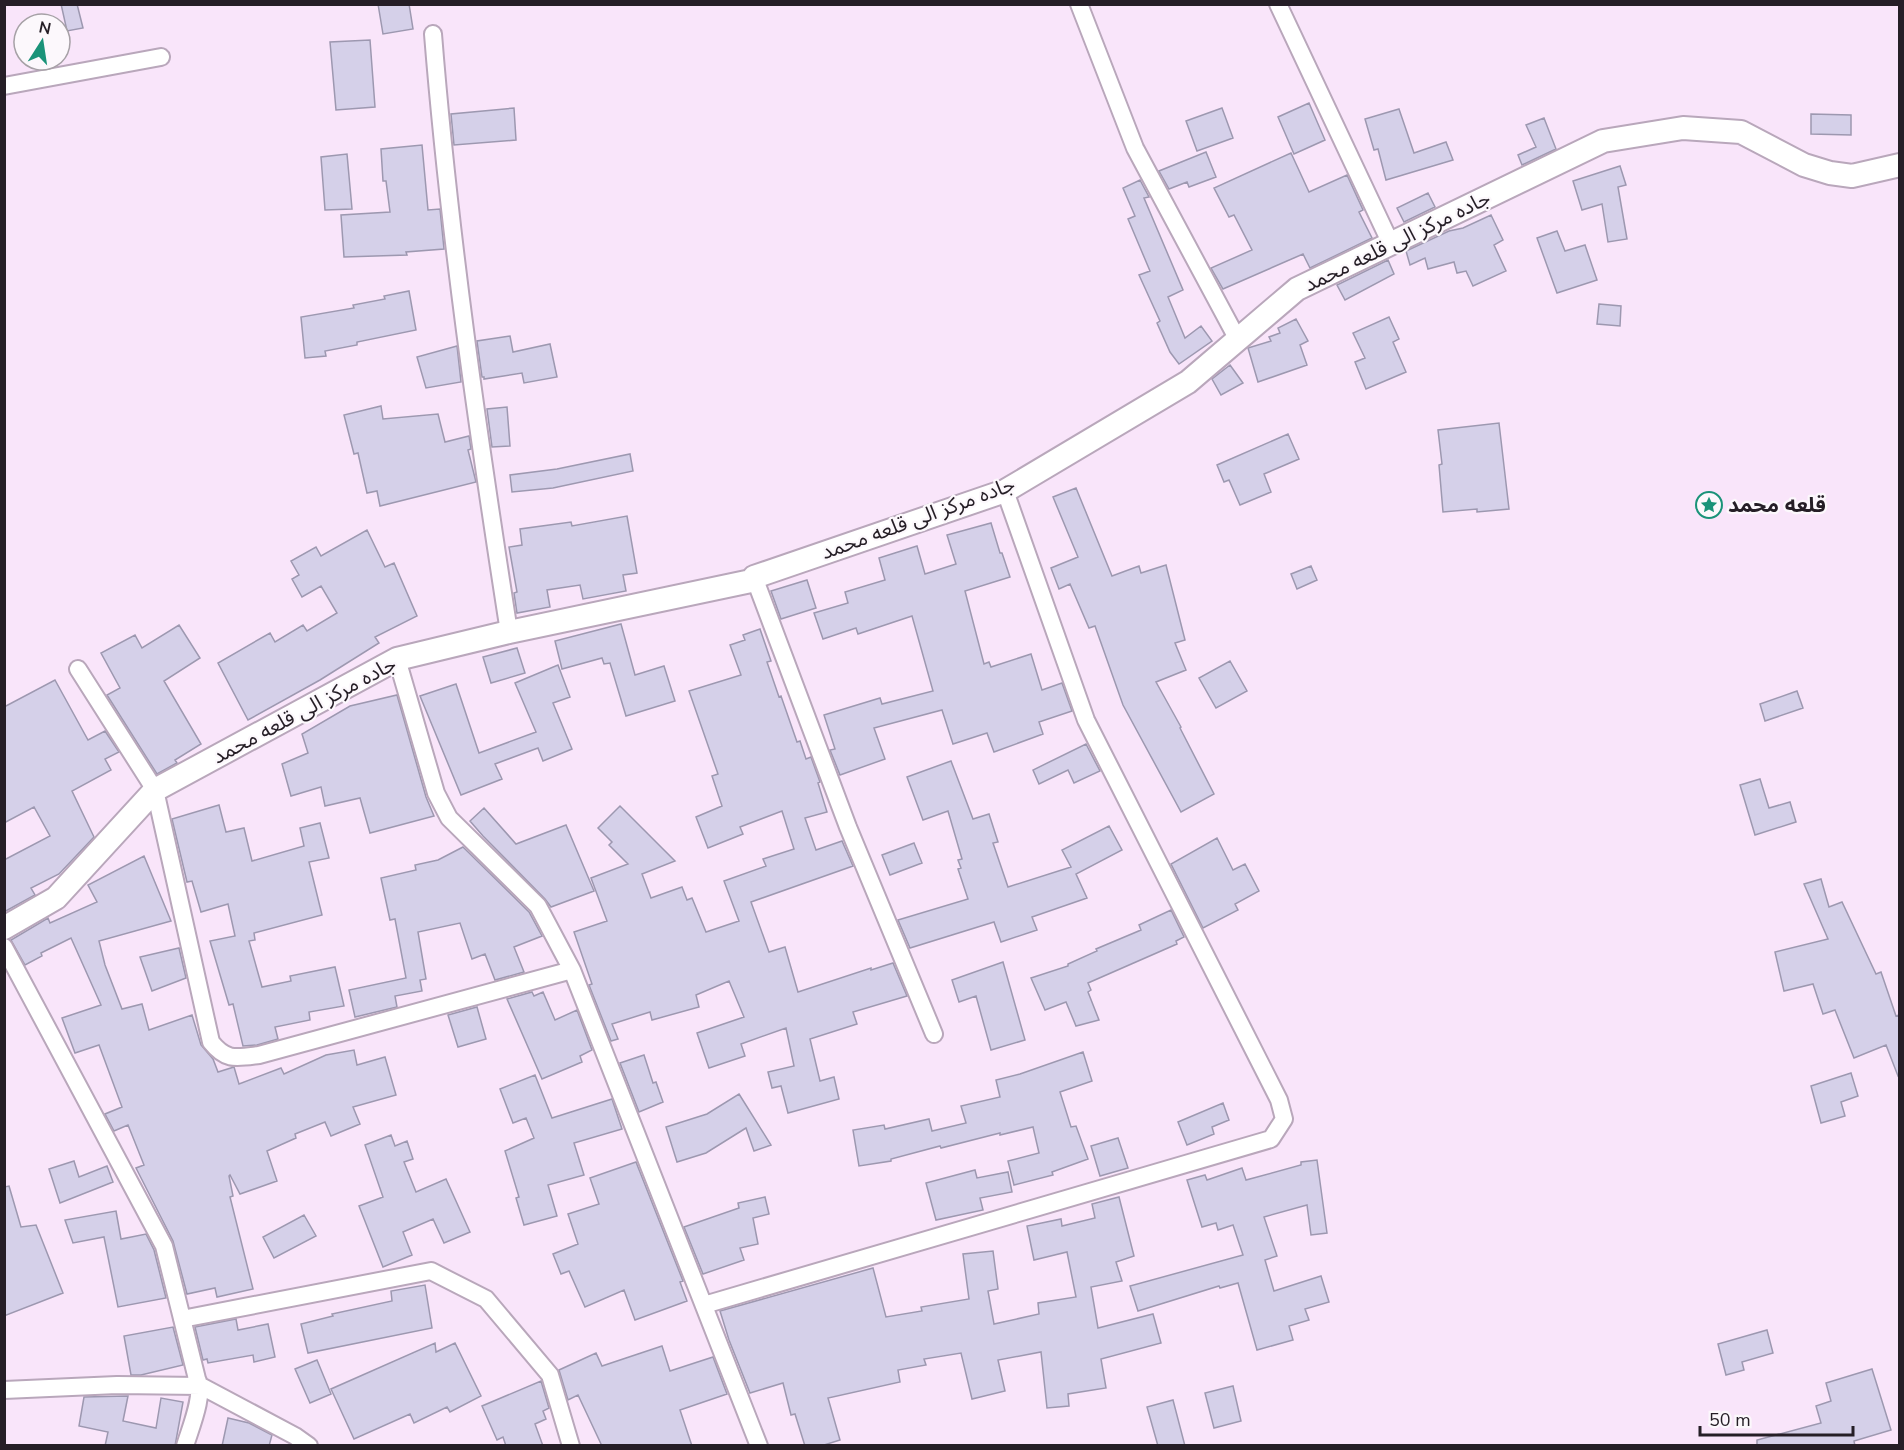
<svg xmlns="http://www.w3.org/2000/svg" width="1904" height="1450" font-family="'Nunito Sans','Noto Sans Arabic',sans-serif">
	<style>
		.building { fill: #d5d0e9; stroke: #9d98b0; stroke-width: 1.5 }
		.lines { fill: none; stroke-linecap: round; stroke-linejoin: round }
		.street-casing { stroke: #b9a7bb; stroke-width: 20 }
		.secondary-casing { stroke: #b9a7bb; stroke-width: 26 }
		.street { stroke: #fff; stroke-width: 16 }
		.secondary { stroke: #fff; stroke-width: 22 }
		.labels { text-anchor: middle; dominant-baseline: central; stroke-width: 4.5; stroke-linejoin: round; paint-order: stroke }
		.street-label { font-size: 21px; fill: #251e26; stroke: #fcf8fc }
		.poi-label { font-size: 21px; font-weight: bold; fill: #251e26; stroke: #fcf8fc; text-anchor: start }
	</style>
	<rect width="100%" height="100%" fill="#f9e5fa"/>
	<path class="building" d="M 61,4 L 77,4 L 83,28 L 67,31 Z
		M 378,4 L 409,4 L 413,29 L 383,34 Z
		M 370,40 L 375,107 L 336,110 L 330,42 Z
		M 1309,103 L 1325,140 L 1294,154 L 1278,117 Z
		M 514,108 L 516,140 L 454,145 L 451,114 Z
		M 1222,108 L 1233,138 L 1197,151 L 1186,121 Z
		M 1399,109 L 1414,153 L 1446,142 L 1453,160 L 1386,180 L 1378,149 L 1374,150 L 1365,119 Z
		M 1811,114 L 1851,115 L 1851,135 L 1811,134 Z
		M 1544,118 L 1556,149 L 1522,165 L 1518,155 L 1536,147 L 1526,125 Z
		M 422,145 L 428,210 L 440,209 L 444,249 L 406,252 L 407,255 L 344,257 L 341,215 L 390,212 L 386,181 L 383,181 L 381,149 Z
		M 1206,152 L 1216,177 L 1189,187 L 1187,182 L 1169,189 L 1159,171 Z
		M 1291,153 L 1309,192 L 1347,175 L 1363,210 L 1359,212 L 1372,238 L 1310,268 L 1303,254 L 1223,289 L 1211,268 L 1252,250 L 1234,215 L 1229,217 L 1214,188 Z
		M 347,154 L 352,209 L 325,210 L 321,157 Z
		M 1620,166 L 1626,185 L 1618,187 L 1627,239 L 1608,242 L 1602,204 L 1582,210 L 1573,181 Z
		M 1140,180 L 1149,197 L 1144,198 L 1183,290 L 1168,297 L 1185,338 L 1201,326 L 1212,341 L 1179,364 L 1170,352 L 1157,323 L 1160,321 L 1139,275 L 1150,271 L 1128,219 L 1135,216 L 1123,188 Z
		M 1428,193 L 1435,207 L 1404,222 L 1397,208 Z
		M 1491,215 L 1503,240 L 1494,245 L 1506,271 L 1473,286 L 1466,271 L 1457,273 L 1454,262 L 1428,269 L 1425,258 L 1410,265 L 1406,251 L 1449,231 L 1463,228 Z
		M 1557,231 L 1565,251 L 1585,245 L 1597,280 L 1557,293 L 1537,238 Z
		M 1388,260 L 1394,274 L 1345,300 L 1337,285 Z
		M 409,291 L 416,330 L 357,342 L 357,345 L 325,351 L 326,356 L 305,358 L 301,317 L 354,308 L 353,305 L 385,299 L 384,296 Z
		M 1599,304 L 1621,306 L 1620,326 L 1597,324 Z
		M 1389,317 L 1399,339 L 1393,342 L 1406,372 L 1366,389 L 1355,362 L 1365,358 L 1353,333 Z
		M 1296,319 L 1308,341 L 1300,345 L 1307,365 L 1258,382 L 1248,348 L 1271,341 L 1269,337 L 1280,333 L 1278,328 Z
		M 510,336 L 513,352 L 550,344 L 557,377 L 524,383 L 522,373 L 484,379 L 484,377 L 482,377 L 477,341 Z
		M 457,346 L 461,382 L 426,388 L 417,357 Z
		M 1230,365 L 1243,383 L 1221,395 L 1212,379 Z
		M 381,406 L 383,419 L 438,414 L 445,442 L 469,436 L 471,449 L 468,450 L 476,482 L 380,506 L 377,491 L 367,493 L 358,453 L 354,454 L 344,415 Z
		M 507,407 L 510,446 L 492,447 L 487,409 Z
		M 1499,423 L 1509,509 L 1477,512 L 1477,509 L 1443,512 L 1439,465 L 1442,464 L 1438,430 Z
		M 1288,434 L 1299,459 L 1264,474 L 1271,492 L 1240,505 L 1229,480 L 1224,482 L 1217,465 Z
		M 630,454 L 633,471 L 553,488 L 512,492 L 510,475 L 557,469 Z
		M 1076,488 L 1112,576 L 1139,566 L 1141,573 L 1166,565 L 1185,640 L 1175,643 L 1186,670 L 1156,682 L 1181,727 L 1180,728 L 1214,794 L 1181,812 L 1123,705 L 1095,626 L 1089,628 L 1070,584 L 1059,589 L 1051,568 L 1078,557 L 1053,497 Z
		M 627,516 L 637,573 L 623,575 L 626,591 L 583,599 L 580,585 L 547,590 L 550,607 L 517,613 L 514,593 L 517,592 L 509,547 L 522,545 L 520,529 L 571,522 L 572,526 Z
		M 991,523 L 1000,553 L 1002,553 L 1010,577 L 965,591 L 984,664 L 989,662 L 991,667 L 1031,654 L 1042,690 L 1062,683 L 1072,711 L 1039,722 L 1043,734 L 994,752 L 987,733 L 953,744 L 942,710 L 874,728 L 885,759 L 840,775 L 830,750 L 835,749 L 824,715 L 880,698 L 882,704 L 933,691 L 912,616 L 858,634 L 856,628 L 823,639 L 814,613 L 848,603 L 845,592 L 885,580 L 879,558 L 917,546 L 925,574 L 956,564 L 947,535 Z
		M 367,530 L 385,567 L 394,563 L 417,616 L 375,637 L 379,643 L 320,680 L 248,720 L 218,663 L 270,633 L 275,642 L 303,625 L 307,631 L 337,613 L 321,586 L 302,597 L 292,579 L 299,575 L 291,561 L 316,547 L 321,556 Z
		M 1311,566 L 1317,580 L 1297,589 L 1291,574 Z
		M 807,580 L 816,608 L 781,619 L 771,591 Z
		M 621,624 L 635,675 L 664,666 L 675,701 L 626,716 L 610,663 L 604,664 L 602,658 L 562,669 L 555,641 Z
		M 179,625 L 200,658 L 164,681 L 201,744 L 175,760 L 177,763 L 157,774 L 107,695 L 120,688 L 101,653 L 135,635 L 142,648 Z
		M 760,629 L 771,661 L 767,662 L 779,697 L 781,696 L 797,742 L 800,741 L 806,759 L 811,757 L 820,782 L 818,783 L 827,812 L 805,818 L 816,850 L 842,841 L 853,866 L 751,902 L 769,952 L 785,947 L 798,992 L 871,968 L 871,970 L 893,963 L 907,996 L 853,1012 L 857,1024 L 810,1039 L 820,1081 L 834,1077 L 839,1099 L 788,1113 L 781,1086 L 772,1088 L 768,1072 L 794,1066 L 786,1028 L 741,1044 L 745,1056 L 709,1068 L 697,1033 L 744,1017 L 729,981 L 696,995 L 699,1007 L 652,1020 L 650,1012 L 612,1024 L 618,1039 L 611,1041 L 589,985 L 592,984 L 574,932 L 607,921 L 591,878 L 628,864 L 609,845 L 612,842 L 598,828 L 620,806 L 675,861 L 642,874 L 651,898 L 682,887 L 687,900 L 692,898 L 706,932 L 739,921 L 724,881 L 766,866 L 763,859 L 794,849 L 782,811 L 740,827 L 743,834 L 708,848 L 696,817 L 722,806 L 712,776 L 718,774 L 689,691 L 741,675 L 730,645 L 745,640 L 743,635 Z
		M 517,648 L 525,673 L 491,683 L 483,657 Z
		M 1230,661 L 1247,691 L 1216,708 L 1199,678 Z
		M 558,665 L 570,697 L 553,703 L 572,749 L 543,761 L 538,748 L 495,764 L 502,779 L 461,795 L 420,696 L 456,684 L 479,753 L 536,732 L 515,683 Z
		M 55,680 L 88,740 L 105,731 L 119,752 L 105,759 L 111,770 L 72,791 L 94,837 L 59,874 L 31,888 L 35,895 L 4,912 L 4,860 L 50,836 L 34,807 L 4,823 L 4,707 Z
		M 1797,691 L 1803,708 L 1765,721 L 1760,704 Z
		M 397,695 L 426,797 L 434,816 L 370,833 L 360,798 L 325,806 L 321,787 L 291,796 L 282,764 L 308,753 L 302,734 L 350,706 Z
		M 1086,744 L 1100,771 L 1074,783 L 1068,770 L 1039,784 L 1033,770 Z
		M 951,761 L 973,819 L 989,814 L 998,842 L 993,843 L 1008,887 L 1071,867 L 1062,850 L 1109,826 L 1122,850 L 1076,874 L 1087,898 L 1032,917 L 1037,930 L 1001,942 L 994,922 L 910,948 L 898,920 L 968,899 L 958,869 L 961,868 L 958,860 L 962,859 L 948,811 L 923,820 L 907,777 Z
		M 1760,779 L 1769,808 L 1790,802 L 1796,822 L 1755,835 L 1740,785 Z
		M 219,805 L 226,832 L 244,828 L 252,861 L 304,846 L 300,828 L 320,823 L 329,858 L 309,862 L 322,915 L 254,933 L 255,940 L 249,941 L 262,987 L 291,981 L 290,976 L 335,967 L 344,1006 L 309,1012 L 310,1020 L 275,1027 L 278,1039 L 257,1045 L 243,1046 L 233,1004 L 229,1005 L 210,941 L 235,936 L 228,904 L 201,912 L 192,881 L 187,882 L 172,819 Z
		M 484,808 L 516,844 L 566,825 L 594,891 L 551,907 L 545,899 L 483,836 L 470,821 Z
		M 1217,838 L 1233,870 L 1245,864 L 1259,891 L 1235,904 L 1238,910 L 1203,928 L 1171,864 Z
		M 914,843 L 922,863 L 890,875 L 882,855 Z
		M 463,847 L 529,912 L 542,936 L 514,947 L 524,972 L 495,980 L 485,954 L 472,959 L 460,923 L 418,932 L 426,979 L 420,980 L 422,991 L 395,996 L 397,1007 L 355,1017 L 349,990 L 406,978 L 395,919 L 390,920 L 381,878 L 416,870 L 415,865 L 438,860 Z
		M 144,856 L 171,921 L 99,941 L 105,965 L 122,1009 L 142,1004 L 149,1030 L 192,1015 L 201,1045 L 213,1059 L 218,1072 L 234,1067 L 239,1084 L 281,1068 L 284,1074 L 326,1055 L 354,1050 L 357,1065 L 385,1057 L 396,1095 L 353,1107 L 360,1124 L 331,1136 L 325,1122 L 295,1134 L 296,1138 L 267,1151 L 277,1181 L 240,1194 L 230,1175 L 229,1176 L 233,1196 L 230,1197 L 253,1289 L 217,1297 L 215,1288 L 187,1294 L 173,1241 L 136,1168 L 144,1165 L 128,1125 L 114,1131 L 105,1114 L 122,1107 L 99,1045 L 75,1053 L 62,1018 L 101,1005 L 71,938 L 41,953 L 42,956 L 25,965 L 11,940 L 48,918 L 50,923 L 97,902 L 88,885 Z
		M 1821,879 L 1829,907 L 1842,902 L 1876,974 L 1881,972 L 1896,1016 L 1899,1015 L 1899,1075 L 1898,1076 L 1886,1045 L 1854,1058 L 1835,1010 L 1823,1014 L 1813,984 L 1784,991 L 1775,952 L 1828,939 L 1804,884 Z
		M 1171,910 L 1184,937 L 1176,941 L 1177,944 L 1088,983 L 1091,990 L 1088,992 L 1099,1020 L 1076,1026 L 1066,1002 L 1045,1010 L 1031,978 L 1068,966 L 1068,964 L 1097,951 L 1096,949 L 1141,930 L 1139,925 Z
		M 179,948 L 186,978 L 152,991 L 140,957 Z
		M 1003,962 L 1025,1040 L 991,1050 L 976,996 L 959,1002 L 952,980 Z
		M 532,992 L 534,996 L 543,992 L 555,1020 L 577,1010 L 592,1050 L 580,1056 L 582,1062 L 542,1079 L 507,999 Z
		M 477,1007 L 486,1039 L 458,1047 L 448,1015 Z
		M 1083,1052 L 1092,1081 L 1060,1092 L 1071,1127 L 1076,1126 L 1088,1159 L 1052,1172 L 1053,1175 L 1014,1185 L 1008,1161 L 1039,1153 L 1033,1127 L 1000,1135 L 1000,1133 L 941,1148 L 940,1146 L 891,1159 L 891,1161 L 859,1166 L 853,1130 L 884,1125 L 885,1129 L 929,1119 L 932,1131 L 966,1123 L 961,1106 L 1000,1097 L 996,1080 L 1020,1074 Z
		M 644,1055 L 653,1083 L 656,1082 L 663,1102 L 639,1112 L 620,1063 Z
		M 1851,1073 L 1858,1096 L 1841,1102 L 1845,1116 L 1821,1123 L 1811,1086 Z
		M 535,1075 L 552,1118 L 612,1099 L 622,1129 L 574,1143 L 584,1175 L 548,1185 L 557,1216 L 524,1225 L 516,1198 L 519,1197 L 505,1151 L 534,1138 L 526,1118 L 513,1123 L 500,1089 Z
		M 739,1094 L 771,1145 L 754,1151 L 746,1128 L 706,1153 L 677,1162 L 666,1127 L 707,1114 Z
		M 1223,1103 L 1229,1120 L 1212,1127 L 1214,1134 L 1187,1145 L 1178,1122 Z
		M 391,1135 L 395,1146 L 407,1141 L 413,1159 L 404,1162 L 416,1192 L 446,1179 L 470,1232 L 444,1243 L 433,1219 L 403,1232 L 412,1255 L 383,1267 L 359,1206 L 383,1197 L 365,1145 Z
		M 1118,1138 L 1128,1168 L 1100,1176 L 1091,1146 Z
		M 1317,1160 L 1327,1233 L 1311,1235 L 1307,1205 L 1264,1217 L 1277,1256 L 1265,1260 L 1274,1291 L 1321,1276 L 1329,1302 L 1305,1309 L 1309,1320 L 1289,1326 L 1293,1340 L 1257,1350 L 1238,1283 L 1220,1288 L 1219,1286 L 1138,1311 L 1130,1286 L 1243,1255 L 1233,1225 L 1218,1230 L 1216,1223 L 1202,1227 L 1187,1180 L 1205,1175 L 1207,1180 L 1242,1168 L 1246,1180 L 1301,1165 L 1301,1162 Z
		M 74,1161 L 79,1177 L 107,1166 L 113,1182 L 60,1203 L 49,1169 Z
		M 636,1162 L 683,1281 L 680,1282 L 687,1301 L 635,1320 L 624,1290 L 585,1307 L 569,1271 L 561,1274 L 553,1254 L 578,1244 L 568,1214 L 599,1204 L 590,1178 Z
		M 975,1170 L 977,1178 L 1008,1172 L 1012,1192 L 980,1198 L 983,1210 L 936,1220 L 926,1183 Z
		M 9,1186 L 21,1227 L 36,1225 L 63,1293 L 4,1316 L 4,1187 Z
		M 765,1197 L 769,1214 L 753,1218 L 758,1244 L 740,1248 L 744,1260 L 703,1274 L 684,1227 L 739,1208 L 738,1203 Z
		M 1119,1197 L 1134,1256 L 1116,1262 L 1122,1281 L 1091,1287 L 1098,1328 L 1153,1314 L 1161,1343 L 1101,1359 L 1106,1388 L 1068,1394 L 1069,1406 L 1047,1408 L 1041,1352 L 998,1360 L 1005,1391 L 972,1399 L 961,1353 L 924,1359 L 926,1365 L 898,1370 L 900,1382 L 828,1398 L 840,1440 L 821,1446 L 805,1446 L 795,1414 L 791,1415 L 783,1383 L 750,1393 L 729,1340 L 720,1311 L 873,1268 L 886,1317 L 922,1311 L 921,1307 L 969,1299 L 963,1254 L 993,1251 L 998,1289 L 988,1291 L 994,1324 L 1039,1314 L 1038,1303 L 1076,1297 L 1067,1252 L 1034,1260 L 1027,1226 L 1061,1219 L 1062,1226 L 1095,1218 L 1092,1204 Z
		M 116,1211 L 121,1239 L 146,1234 L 154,1250 L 166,1298 L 118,1307 L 104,1237 L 73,1243 L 65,1220 Z
		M 304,1215 L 316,1236 L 274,1258 L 263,1237 Z
		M 425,1285 L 432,1328 L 308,1353 L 301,1324 L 333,1316 L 332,1314 L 392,1301 L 391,1291 Z
		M 236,1319 L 238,1330 L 268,1324 L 275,1357 L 254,1362 L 253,1355 L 208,1363 L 207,1359 L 203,1360 L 195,1327 Z
		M 173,1327 L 183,1365 L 141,1375 L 131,1375 L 124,1336 Z
		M 1767,1330 L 1773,1353 L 1742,1362 L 1744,1370 L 1726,1375 L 1718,1344 Z
		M 435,1343 L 436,1352 L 455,1343 L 481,1396 L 450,1412 L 447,1407 L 414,1423 L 410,1414 L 354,1439 L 331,1389 Z
		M 662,1346 L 670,1371 L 713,1357 L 727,1394 L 680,1410 L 692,1446 L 602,1446 L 578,1395 L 568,1400 L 559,1370 L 596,1353 L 602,1366 Z
		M 317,1360 L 331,1394 L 310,1403 L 295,1369 Z
		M 1872,1369 L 1891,1430 L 1854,1441 L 1855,1446 L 1757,1446 L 1757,1440 L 1821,1423 L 1816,1406 L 1831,1401 L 1826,1383 Z
		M 541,1381 L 549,1408 L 543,1411 L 546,1419 L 535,1424 L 543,1446 L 506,1446 L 503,1437 L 497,1440 L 482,1406 Z
		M 1233,1386 L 1241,1421 L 1214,1428 L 1205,1393 Z
		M 128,1396 L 123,1421 L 156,1428 L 161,1398 L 183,1402 L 175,1446 L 105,1446 L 108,1432 L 79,1426 L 84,1397 Z
		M 1173,1400 L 1185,1446 L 1158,1446 L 1147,1407 Z
		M 228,1418 L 249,1423 L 272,1435 L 269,1446 L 222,1446 Z"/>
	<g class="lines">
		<defs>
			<path id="street" d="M 1079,4 L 1135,148 L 1238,340
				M 1278,4 L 1391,244
				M 433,34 C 449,234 478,433 509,632
				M 4,86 L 161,57
				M 754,577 L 848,827 L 934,1034
				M 397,659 L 436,793 L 449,818 L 538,906 L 572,970 L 759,1446
				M 78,669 L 155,790 L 211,1042 C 226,1061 236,1058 259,1055 L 572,970
				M 4,947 L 164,1246 L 197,1379 C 205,1394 190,1429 185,1446
				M 704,1305 L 1271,1139 L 1284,1119 L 1279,1100 L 1086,720 L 1005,491
				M 182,1319 L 431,1271 L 486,1299 L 550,1375 L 571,1446
				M 4,1390 L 117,1385 L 201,1386 L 295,1436 L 309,1446"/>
			<path id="secondary" d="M 4,928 L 56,898 L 155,790 L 397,659 L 509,632 L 751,581 L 754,577 L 1005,491 L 1188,382 L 1297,289 L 1603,141 L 1683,128 L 1741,132 L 1804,165 L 1830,173 L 1852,176 L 1900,165"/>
		</defs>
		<use href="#street" class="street-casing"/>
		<use href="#secondary" class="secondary-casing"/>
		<use href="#street" class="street"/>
		<use href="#secondary" class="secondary"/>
	</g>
	<defs>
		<symbol id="sight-ring" viewBox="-11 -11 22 22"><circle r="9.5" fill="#fcf8fc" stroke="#1a9379" stroke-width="1.5"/><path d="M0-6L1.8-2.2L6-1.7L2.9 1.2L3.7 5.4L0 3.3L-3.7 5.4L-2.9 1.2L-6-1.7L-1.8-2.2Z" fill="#1a9379"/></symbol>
	</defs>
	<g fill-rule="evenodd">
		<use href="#sight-ring" x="1694" y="490" width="30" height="30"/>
	</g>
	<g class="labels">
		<g class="street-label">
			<text transform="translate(1397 241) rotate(-26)">جاده مرکز الی قلعه محمد</text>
			<text transform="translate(918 518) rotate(-20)">جاده مرکز الی قلعه محمد</text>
			<text transform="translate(304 710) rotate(-28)">جاده مرکز الی قلعه محمد</text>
		</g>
		<g class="poi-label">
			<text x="1728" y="505">قلعه محمد</text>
		</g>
	</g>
	<rect width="1904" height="1450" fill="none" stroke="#251e26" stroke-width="12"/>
	<g transform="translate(42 42) rotate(12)"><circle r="28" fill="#fcf8fc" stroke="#a6a1a6" stroke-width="1.5"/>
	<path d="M0-4.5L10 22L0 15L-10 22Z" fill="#1a9379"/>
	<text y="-9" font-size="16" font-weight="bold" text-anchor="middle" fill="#251e26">N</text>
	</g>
	<path d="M1700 1426v9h153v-9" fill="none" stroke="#251e26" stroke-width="3"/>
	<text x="1709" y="1426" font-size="18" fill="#251e26" stroke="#fcf8fc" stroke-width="4.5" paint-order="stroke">50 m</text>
</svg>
